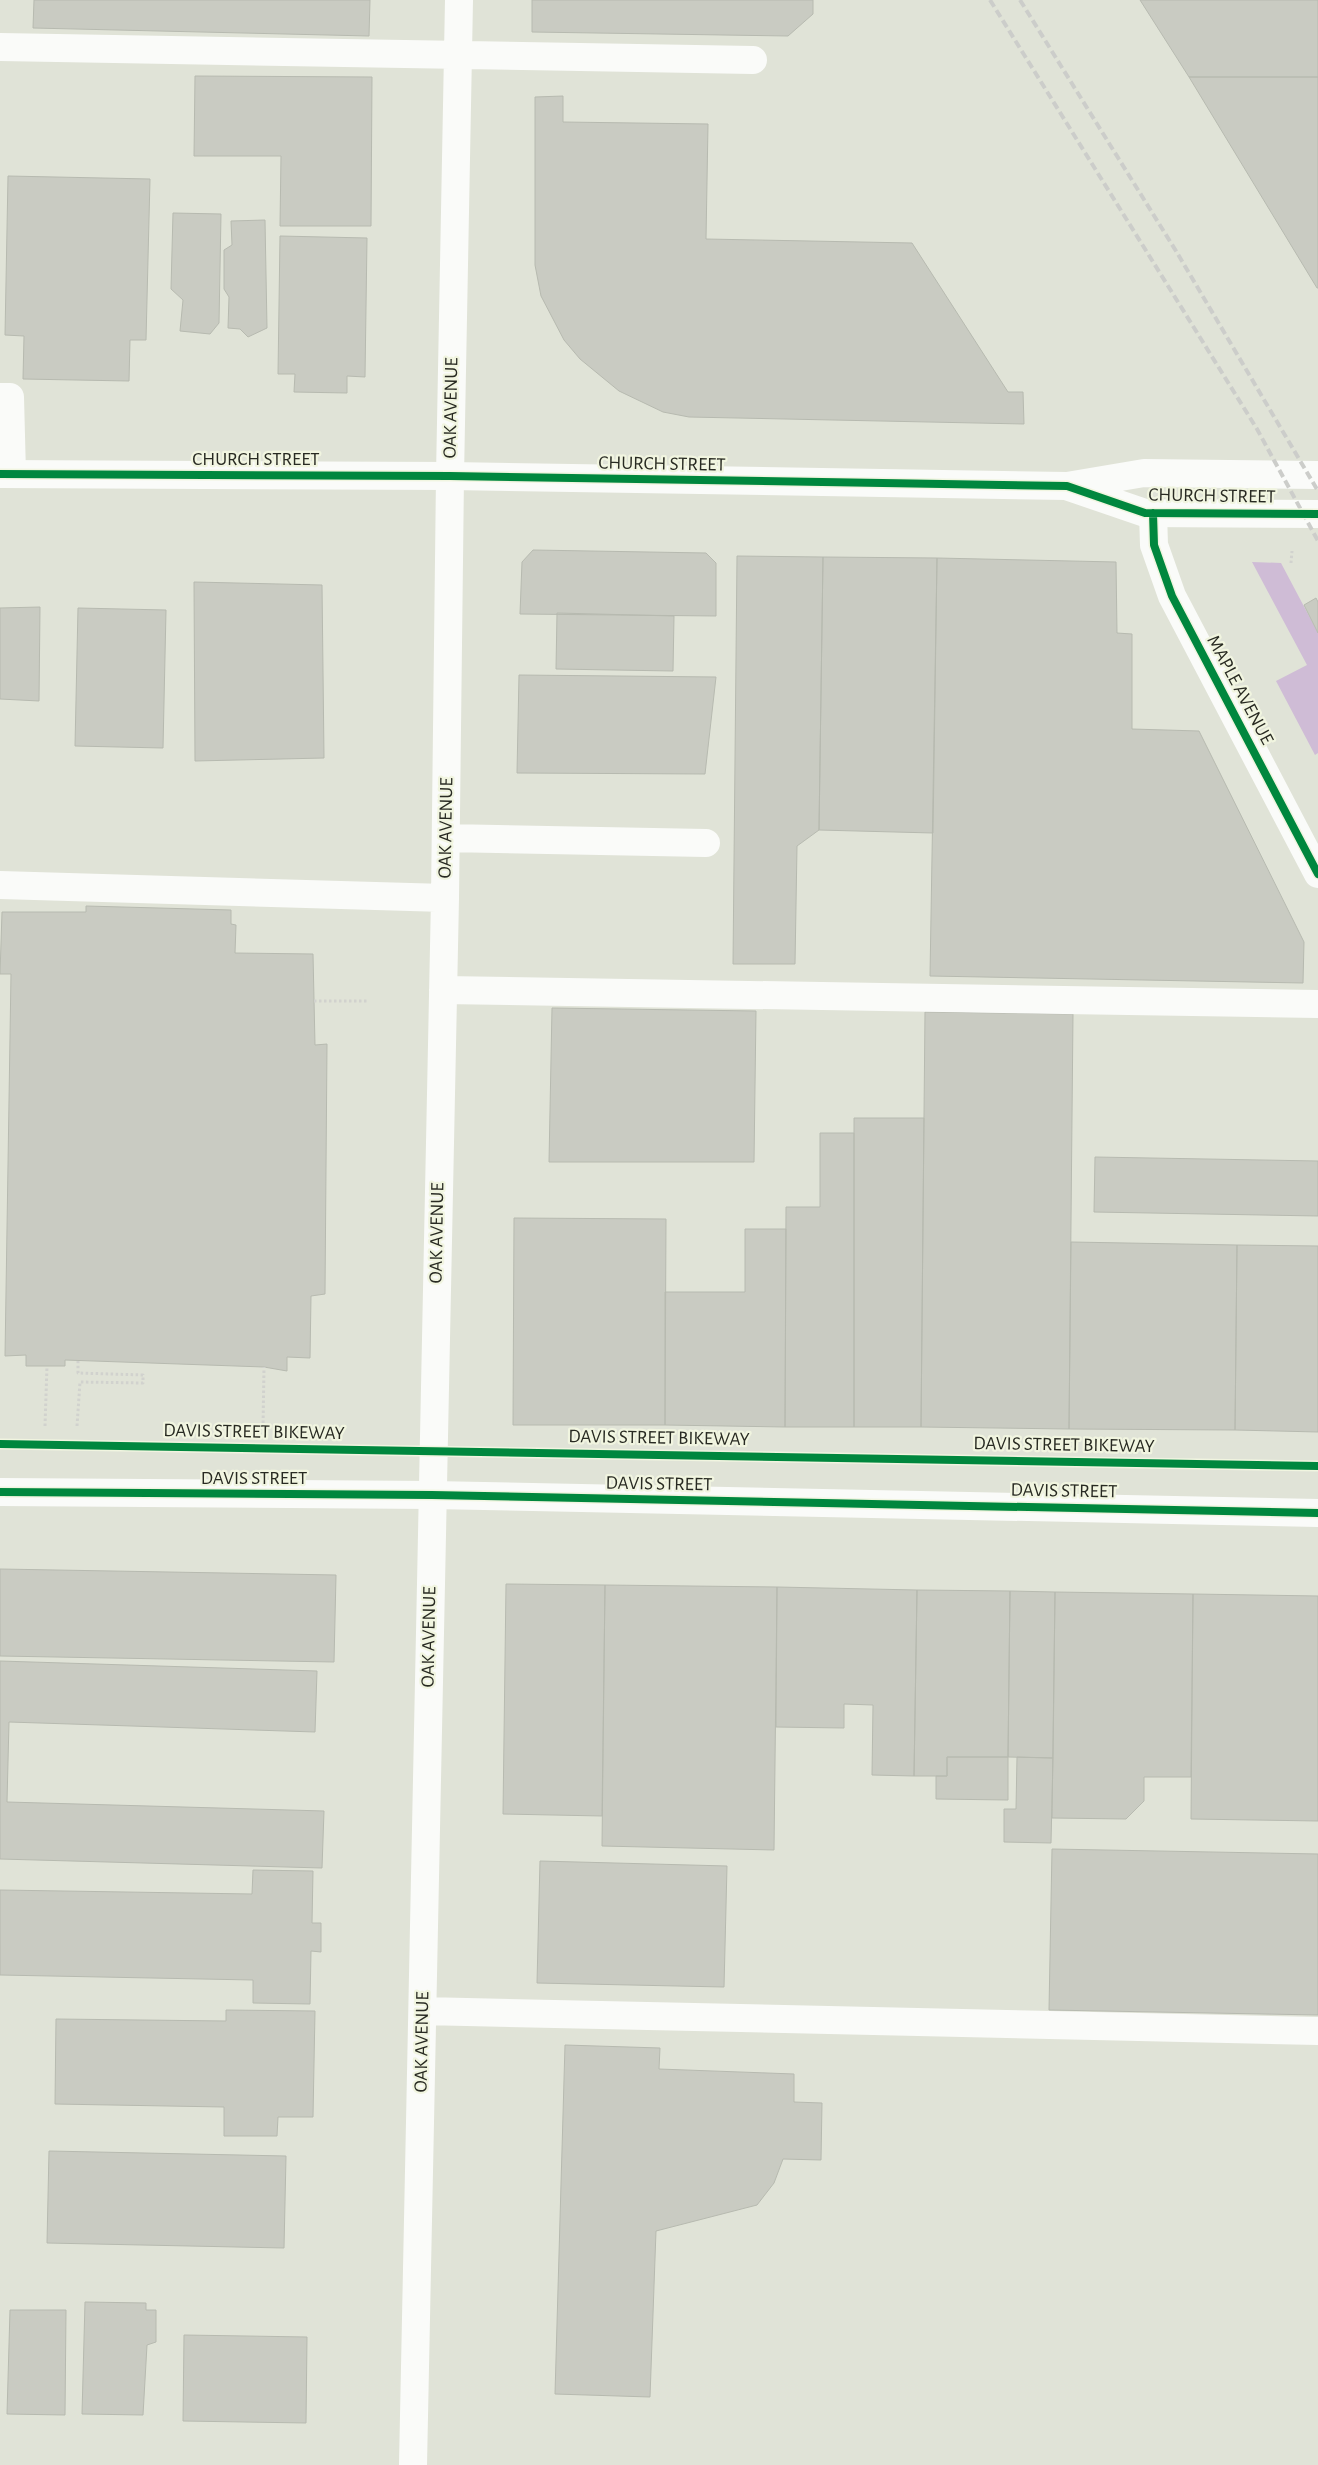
<svg xmlns="http://www.w3.org/2000/svg" width="1318" height="2465" font-family="'Alegreya Sans',sans-serif">
	<style>
		.forest { fill: #cfbcd6 }
		.building { fill: #c9cbc2; stroke: #b7bab0 }
		.lines { fill: none; stroke-linecap: round; stroke-linejoin: round }
		.path { stroke: #d1d2ce; stroke-width: 3; stroke-dasharray: 2.5 2.5; stroke-linecap: butt }
		.minor { stroke: #fafbf9; stroke-width: 28 }
		.major { stroke: #fafbf9; stroke-width: 28 }
		.rail { stroke: #cccdca; stroke-width: 4; stroke-dasharray: 8 4; stroke-linecap: butt }
		.cycleway-casing { stroke: #f1f5e0; stroke-width: 11 }
		.cycleway { stroke: #00873e; stroke-width: 8 }
		.labels { text-anchor: middle; dominant-baseline: central; stroke-width: 4.5; stroke-linejoin: round; paint-order: stroke }
		.street-label { font-size: 19px; fill: #282a22; stroke: #f1f5e0 }
	</style>
	<rect width="100%" height="100%" fill="#e0e3d7"/>
	<path class="forest" d="M 1252,562 L 1281,563 L 1318,633 L 1318,753 L 1315,755 L 1276,681 L 1307,665 Z"/>
	<path class="building" d="M 34,0 L 370,0 L 369,36 L 33,28 Z
		M 532,0 L 813,0 L 813,14 L 788,36 L 532,32 Z
		M 1140,0 L 1318,0 L 1318,77 L 1189,77 Z
		M 195,76 L 372,77 L 371,226 L 280,226 L 281,156 L 194,156 Z
		M 1189,77 L 1318,77 L 1318,288 L 1317,288 Z
		M 563,96 L 563,122 L 708,124 L 706,239 L 912,243 L 1008,392 L 1023,392 L 1024,424 L 689,417 L 663,412 L 619,391 L 580,359 L 564,340 L 541,296 L 535,265 L 535,97 Z
		M 8,176 L 150,179 L 146,340 L 130,340 L 129,381 L 23,379 L 24,336 L 5,335 Z
		M 173,213 L 221,214 L 219,323 L 210,334 L 180,331 L 183,300 L 171,289 Z
		M 265,220 L 267,328 L 248,337 L 240,329 L 228,328 L 229,297 L 224,289 L 224,250 L 232,245 L 231,221 Z
		M 280,236 L 367,238 L 365,377 L 347,376 L 347,393 L 294,392 L 295,374 L 278,374 Z
		M 533,550 L 706,553 L 716,563 L 716,616 L 520,614 L 522,562 Z
		M 737,556 L 823,557 L 819,830 L 797,846 L 795,964 L 733,964 Z
		M 823,557 L 937,558 L 933,833 L 819,830 Z
		M 937,558 L 1116,562 L 1117,633 L 1132,634 L 1132,729 L 1199,731 L 1304,942 L 1303,983 L 930,976 Z
		M 194,582 L 322,585 L 324,758 L 195,761 Z
		M 1316,598 L 1318,602 L 1318,633 L 1304,605 Z
		M 40,607 L 39,701 L 0,699 L 0,608 Z
		M 78,608 L 166,610 L 163,748 L 75,746 Z
		M 557,613 L 674,616 L 673,671 L 556,669 Z
		M 519,675 L 716,677 L 705,774 L 517,773 Z
		M 86,906 L 231,910 L 231,924 L 236,925 L 235,953 L 313,954 L 315,1045 L 327,1044 L 325,1294 L 311,1296 L 310,1358 L 287,1357 L 287,1371 L 264,1367 L 65,1360 L 65,1366 L 26,1366 L 26,1355 L 5,1356 L 11,974 L 0,974 L 2,912 L 86,912 Z
		M 552,1008 L 756,1011 L 754,1162 L 549,1162 Z
		M 925,1012 L 1073,1014 L 1069,1429 L 921,1427 Z
		M 854,1118 L 924,1118 L 921,1427 L 854,1427 Z
		M 820,1133 L 854,1133 L 854,1427 L 785,1427 L 786,1207 L 820,1207 Z
		M 1095,1157 L 1318,1161 L 1318,1216 L 1094,1212 Z
		M 514,1218 L 666,1219 L 665,1425 L 513,1425 Z
		M 745,1229 L 786,1229 L 785,1427 L 665,1425 L 665,1292 L 745,1292 Z
		M 1071,1242 L 1237,1245 L 1235,1430 L 1069,1429 Z
		M 1237,1245 L 1318,1246 L 1318,1432 L 1235,1430 Z
		M 0,1569 L 336,1575 L 334,1662 L 0,1656 Z
		M 506,1584 L 605,1585 L 602,1816 L 503,1814 Z
		M 605,1585 L 777,1587 L 774,1850 L 602,1846 Z
		M 777,1587 L 917,1590 L 914,1776 L 872,1775 L 873,1705 L 844,1704 L 844,1728 L 776,1727 Z
		M 917,1590 L 1010,1591 L 1008,1757 L 947,1757 L 947,1776 L 914,1776 Z
		M 1010,1591 L 1055,1592 L 1053,1758 L 1008,1757 Z
		M 1055,1592 L 1193,1594 L 1191,1777 L 1144,1777 L 1144,1801 L 1126,1819 L 1052,1818 Z
		M 1193,1594 L 1318,1596 L 1318,1821 L 1191,1819 Z
		M 0,1661 L 317,1671 L 315,1732 L 9,1722 L 7,1802 L 324,1811 L 322,1868 L 0,1859 Z
		M 947,1757 L 1008,1757 L 1008,1800 L 936,1799 L 936,1776 L 947,1776 Z
		M 1017,1757 L 1053,1758 L 1051,1843 L 1004,1842 L 1004,1809 L 1016,1809 Z
		M 1052,1849 L 1318,1854 L 1318,2015 L 1049,2010 Z
		M 540,1861 L 727,1866 L 724,1987 L 537,1983 Z
		M 253,1870 L 313,1871 L 312,1923 L 321,1923 L 321,1952 L 311,1951 L 310,2004 L 253,2003 L 253,1980 L 0,1975 L 0,1890 L 252,1894 Z
		M 226,2010 L 315,2011 L 313,2117 L 278,2117 L 277,2136 L 224,2136 L 224,2107 L 55,2104 L 56,2019 L 226,2021 Z
		M 565,2045 L 660,2048 L 659,2069 L 794,2074 L 794,2102 L 822,2103 L 821,2160 L 783,2159 L 774,2183 L 757,2205 L 656,2231 L 650,2397 L 555,2394 Z
		M 49,2151 L 286,2156 L 284,2248 L 47,2243 Z
		M 85,2302 L 146,2303 L 146,2310 L 156,2310 L 156,2342 L 147,2345 L 143,2415 L 82,2414 Z
		M 10,2310 L 66,2310 L 65,2415 L 7,2414 Z
		M 184,2335 L 307,2337 L 306,2423 L 183,2421 Z"/>
	<g class="lines">
		<path class="path" d="M 1291,563 L 1292,551
			M 314,1001 L 367,1001
			M 45,1426 L 47,1366
			M 77,1426 L 80,1382 L 143,1383 L 143,1375 L 78,1373 L 78,1361
			M 263,1428 L 264,1367"/>
		<path class="minor" d="M 0,47 L 753,60
			M 0,397 L 10,397 L 12,474
			M 1153,513 L 1154,545 L 1172,596 L 1318,874
			M 446,838 L 706,843
			M 0,885 L 445,898
			M 443,990 L 1318,1004
			M 423,2011 L 1318,2031
			M 413,2465 L 445,898 L 450,476 L 459,0"/>
		<path class="major" d="M 0,474 L 450,476 L 1067,486 L 1144,473 L 1318,475
			M 1069,487 L 1145,513 L 1318,514
			M 0,1492 L 432,1495 L 1318,1513"/>
		<path class="rail" d="M 990,0 L 1257,429 L 1318,541
			M 1020,0 L 1176,251 L 1318,491"/>
		<defs>
			<path id="cycleway" d="M 0,474 L 450,476 L 1067,486 L 1145,513 L 1318,514
				M 1153,513 L 1154,545 L 1172,596 L 1318,874
				M 0,1444 L 1318,1466
				M 0,1492 L 432,1495 L 1318,1513"/>
		</defs>
		<use href="#cycleway" class="cycleway-casing"/>
		<use href="#cycleway" class="cycleway"/>
	</g>
	<g class="labels">
		<g class="street-label">
			<text transform="translate(451 408) rotate(-89)">OAK AVENUE</text>
			<text x="256" y="459">CHURCH STREET</text>
			<text transform="translate(662 464) rotate(1)">CHURCH STREET</text>
			<text transform="translate(1212 496) rotate(1)">CHURCH STREET</text>
			<text transform="translate(1240 690) rotate(62)">MAPLE AVENUE</text>
			<text transform="translate(446 828) rotate(-89)">OAK AVENUE</text>
			<text transform="translate(437 1233) rotate(-89)">OAK AVENUE</text>
			<text transform="translate(254 1432) rotate(1)">DAVIS STREET BIKEWAY</text>
			<text transform="translate(659 1438) rotate(1)">DAVIS STREET BIKEWAY</text>
			<text transform="translate(1064 1445) rotate(1)">DAVIS STREET BIKEWAY</text>
			<text x="254" y="1478">DAVIS STREET</text>
			<text transform="translate(659 1484) rotate(1)">DAVIS STREET</text>
			<text transform="translate(1064 1491) rotate(1)">DAVIS STREET</text>
			<text transform="translate(429 1637) rotate(-89)">OAK AVENUE</text>
			<text transform="translate(422 2042) rotate(-89)">OAK AVENUE</text>
		</g>
	</g>
</svg>
